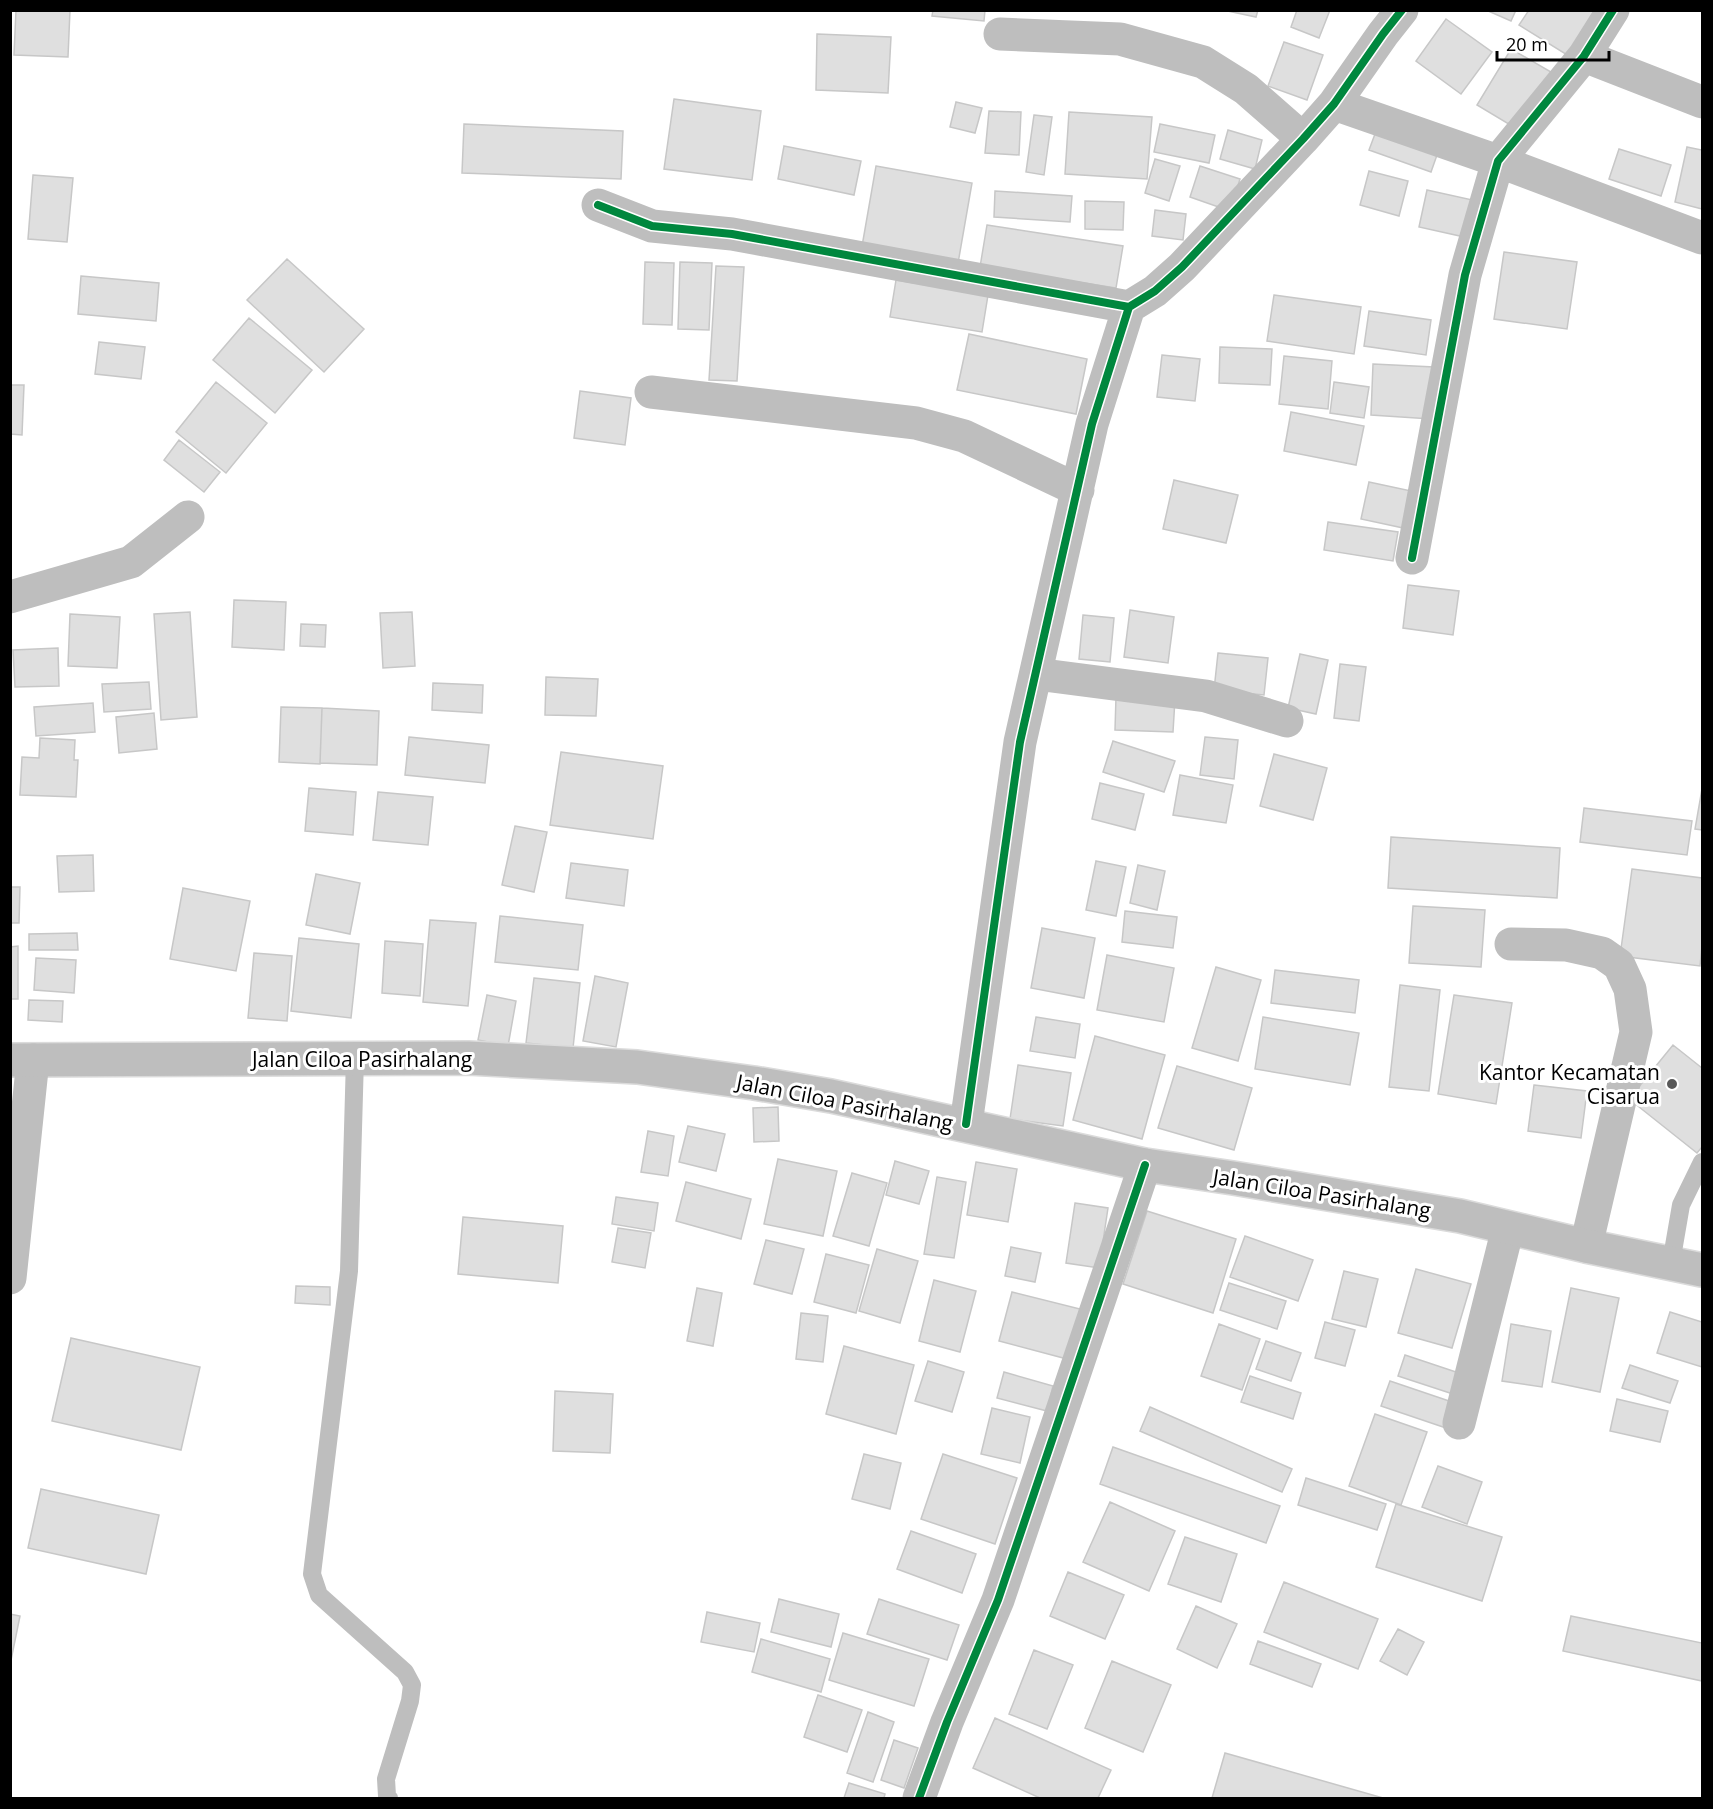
<svg xmlns="http://www.w3.org/2000/svg" width="1713" height="1809" font-family="'Open Sans',sans-serif">
	<style>
		.building { fill: #dfdfdf; stroke: #c7c7c7; stroke-width: 1.5 }
		.lines { fill: none; stroke-linecap: round; stroke-linejoin: round }
		.primary-casing { stroke: #dbdbdb; stroke-width: 36 }
		.service { stroke: #bebebe; stroke-width: 18 }
		.minor { stroke: #bebebe; stroke-width: 33 }
		.primary { stroke: #bebebe; stroke-width: 33 }
		.cycleway-casing { stroke: #fff; stroke-width: 11 }
		.cycleway { stroke: #00873e; stroke-width: 8 }
		.poi-dot { fill: #595959; stroke: #fff; stroke-width: 2 }
		.labels { text-anchor: middle; dominant-baseline: central; stroke-width: 6; stroke-linejoin: round; paint-order: stroke }
		.street-label { font-size: 21px; fill: #000; stroke: #fff }
		.poi-label { font-size: 21px; fill: #000; stroke: #fff; text-anchor: end }
	</style>
	<rect width="100%" height="100%" fill="#fff"/>
	<path class="building" d="M 16,10 L 70,10 L 68,57 L 14,55 Z
		M 933,10 L 985,10 L 984,21 L 932,16 Z
		M 1223,10 L 1258,10 L 1256,17 Z
		M 1297,10 L 1330,10 L 1319,38 L 1291,27 Z
		M 1486,10 L 1516,10 L 1511,21 Z
		M 1529,10 L 1603,10 L 1572,58 L 1519,25 Z
		M 1446,19 L 1492,52 L 1461,94 L 1416,61 Z
		M 817,34 L 891,37 L 888,93 L 816,90 Z
		M 1284,42 L 1323,55 L 1307,100 L 1268,86 Z
		M 1511,49 L 1551,72 L 1517,129 L 1477,105 Z
		M 674,99 L 761,111 L 752,180 L 664,169 Z
		M 956,102 L 982,108 L 975,133 L 950,127 Z
		M 989,111 L 1021,112 L 1019,155 L 985,153 Z
		M 1069,112 L 1152,117 L 1147,179 L 1065,174 Z
		M 1034,115 L 1052,117 L 1044,175 L 1026,172 Z
		M 464,124 L 623,131 L 621,179 L 462,173 Z
		M 1160,124 L 1215,135 L 1209,163 L 1154,152 Z
		M 1228,130 L 1262,140 L 1255,169 L 1220,159 Z
		M 1375,134 L 1437,155 L 1431,172 L 1369,150 Z
		M 784,146 L 861,161 L 854,195 L 778,179 Z
		M 1687,147 L 1702,150 L 1702,209 L 1675,202 Z
		M 1619,149 L 1671,165 L 1661,196 L 1609,179 Z
		M 1155,159 L 1180,166 L 1169,201 L 1145,193 Z
		M 876,166 L 972,183 L 957,269 L 861,252 Z
		M 1200,166 L 1240,179 L 1230,211 L 1190,197 Z
		M 1369,171 L 1408,181 L 1399,216 L 1360,205 Z
		M 33,175 L 73,178 L 67,242 L 28,239 Z
		M 1427,190 L 1477,201 L 1469,238 L 1419,227 Z
		M 995,191 L 1072,196 L 1070,222 L 994,217 Z
		M 1085,201 L 1124,202 L 1123,230 L 1085,229 Z
		M 1155,210 L 1186,214 L 1183,240 L 1152,236 Z
		M 987,225 L 1123,246 L 1116,288 L 980,267 Z
		M 1504,252 L 1577,262 L 1567,329 L 1494,319 Z
		M 287,259 L 364,329 L 324,372 L 247,300 Z
		M 645,262 L 674,263 L 672,325 L 643,324 Z
		M 680,262 L 712,263 L 709,330 L 678,329 Z
		M 716,266 L 744,267 L 737,381 L 709,380 Z
		M 81,276 L 159,283 L 156,321 L 78,314 Z
		M 896,280 L 988,295 L 982,332 L 890,317 Z
		M 1274,295 L 1361,307 L 1354,354 L 1267,341 Z
		M 1369,311 L 1431,320 L 1426,355 L 1364,346 Z
		M 249,318 L 312,370 L 275,413 L 213,360 Z
		M 969,334 L 1087,359 L 1076,414 L 957,390 Z
		M 99,342 L 145,347 L 141,379 L 95,374 Z
		M 1220,347 L 1272,349 L 1270,385 L 1219,383 Z
		M 1162,355 L 1200,359 L 1195,401 L 1157,397 Z
		M 1284,356 L 1332,361 L 1328,409 L 1279,404 Z
		M 1373,364 L 1434,367 L 1431,419 L 1371,415 Z
		M 216,382 L 267,423 L 226,473 L 176,432 Z
		M 1334,382 L 1369,387 L 1364,418 L 1330,413 Z
		M 10,385 L 24,385 L 22,435 L 10,434 Z
		M 580,391 L 631,398 L 625,445 L 574,438 Z
		M 1291,412 L 1364,426 L 1356,465 L 1284,451 Z
		M 179,440 L 220,472 L 204,492 L 164,460 Z
		M 1174,480 L 1238,495 L 1226,543 L 1163,529 Z
		M 1369,482 L 1416,492 L 1408,529 L 1361,519 Z
		M 1328,522 L 1398,532 L 1393,561 L 1324,550 Z
		M 1408,585 L 1459,591 L 1453,635 L 1403,628 Z
		M 234,600 L 286,602 L 284,650 L 232,647 Z
		M 1130,610 L 1174,617 L 1168,663 L 1124,657 Z
		M 190,612 L 197,717 L 161,720 L 154,614 Z
		M 412,612 L 415,666 L 383,668 L 380,613 Z
		M 70,614 L 120,617 L 117,668 L 68,666 Z
		M 1083,615 L 1114,618 L 1110,662 L 1079,659 Z
		M 301,624 L 326,625 L 325,647 L 300,646 Z
		M 58,648 L 59,686 L 15,687 L 13,650 Z
		M 1218,653 L 1268,658 L 1264,695 L 1214,690 Z
		M 1300,654 L 1328,660 L 1316,714 L 1288,708 Z
		M 1340,664 L 1366,667 L 1359,721 L 1334,718 Z
		M 546,677 L 598,679 L 596,716 L 545,715 Z
		M 149,682 L 151,709 L 104,712 L 102,684 Z
		M 433,683 L 483,685 L 482,713 L 432,710 Z
		M 1116,697 L 1175,699 L 1173,732 L 1115,730 Z
		M 93,703 L 95,732 L 36,736 L 34,707 Z
		M 281,707 L 322,708 L 320,764 L 279,762 Z
		M 322,708 L 379,711 L 377,765 L 320,763 Z
		M 154,713 L 157,749 L 119,753 L 116,717 Z
		M 409,737 L 489,745 L 485,783 L 405,775 Z
		M 1205,737 L 1238,740 L 1234,779 L 1200,775 Z
		M 40,738 L 75,740 L 74,760 L 78,760 L 76,797 L 20,795 L 22,757 L 39,758 Z
		M 1113,741 L 1175,761 L 1164,792 L 1103,772 Z
		M 561,752 L 663,766 L 653,839 L 550,825 Z
		M 1274,754 L 1327,768 L 1313,820 L 1260,806 Z
		M 1180,775 L 1233,785 L 1226,823 L 1173,815 Z
		M 1100,783 L 1144,794 L 1135,830 L 1092,819 Z
		M 309,788 L 356,792 L 353,835 L 305,831 Z
		M 1702,789 L 1702,830 L 1695,829 Z
		M 378,792 L 433,797 L 428,845 L 373,840 Z
		M 1584,808 L 1692,821 L 1687,855 L 1580,842 Z
		M 515,826 L 547,832 L 534,892 L 502,885 Z
		M 1391,837 L 1560,848 L 1557,898 L 1388,888 Z
		M 93,855 L 94,891 L 59,892 L 57,856 Z
		M 1096,861 L 1126,867 L 1116,916 L 1086,910 Z
		M 571,863 L 628,870 L 624,906 L 566,898 Z
		M 1138,865 L 1165,871 L 1157,910 L 1130,903 Z
		M 1632,869 L 1702,878 L 1702,946 L 1700,966 L 1620,956 Z
		M 316,874 L 360,883 L 350,934 L 306,925 Z
		M 10,887 L 20,887 L 19,923 L 10,923 Z
		M 183,888 L 250,901 L 236,971 L 170,959 Z
		M 1413,906 L 1485,910 L 1481,967 L 1409,963 Z
		M 1125,911 L 1177,917 L 1173,948 L 1122,942 Z
		M 500,916 L 583,925 L 578,970 L 495,962 Z
		M 430,920 L 476,923 L 468,1006 L 423,1002 Z
		M 1042,928 L 1095,938 L 1084,998 L 1031,988 Z
		M 77,933 L 78,950 L 29,950 L 29,934 Z
		M 299,938 L 359,944 L 351,1018 L 291,1011 Z
		M 385,941 L 423,944 L 420,996 L 382,993 Z
		M 18,946 L 18,999 L 10,999 L 10,947 Z
		M 254,953 L 292,956 L 287,1021 L 248,1018 Z
		M 1107,955 L 1174,968 L 1164,1022 L 1097,1010 Z
		M 36,958 L 76,960 L 74,993 L 34,990 Z
		M 1216,967 L 1261,980 L 1238,1061 L 1192,1048 Z
		M 1275,970 L 1359,980 L 1355,1013 L 1271,1003 Z
		M 595,976 L 628,983 L 616,1047 L 583,1041 Z
		M 534,978 L 580,983 L 573,1048 L 526,1043 Z
		M 1400,985 L 1440,990 L 1429,1091 L 1389,1087 Z
		M 487,995 L 516,1001 L 508,1046 L 478,1040 Z
		M 1454,995 L 1512,1003 L 1496,1104 L 1438,1094 Z
		M 29,1000 L 63,1001 L 62,1022 L 28,1020 Z
		M 1036,1017 L 1080,1024 L 1075,1058 L 1030,1051 Z
		M 1263,1017 L 1359,1033 L 1350,1085 L 1255,1069 Z
		M 1095,1036 L 1165,1055 L 1142,1139 L 1073,1120 Z
		M 1673,1045 L 1702,1068 L 1702,1147 L 1697,1153 L 1629,1099 Z
		M 1018,1065 L 1071,1073 L 1063,1126 L 1010,1119 Z
		M 1177,1066 L 1252,1088 L 1234,1150 L 1158,1128 Z
		M 1534,1085 L 1587,1091 L 1581,1138 L 1528,1131 Z
		M 778,1107 L 779,1141 L 754,1142 L 753,1108 Z
		M 688,1126 L 725,1134 L 716,1171 L 679,1162 Z
		M 648,1131 L 674,1136 L 668,1176 L 641,1172 Z
		M 778,1159 L 837,1171 L 823,1236 L 764,1224 Z
		M 895,1161 L 929,1171 L 919,1204 L 886,1195 Z
		M 976,1162 L 1017,1169 L 1008,1222 L 967,1215 Z
		M 852,1173 L 887,1183 L 869,1246 L 833,1236 Z
		M 937,1177 L 966,1182 L 954,1258 L 924,1254 Z
		M 686,1182 L 751,1199 L 741,1239 L 676,1221 Z
		M 616,1197 L 658,1203 L 654,1231 L 612,1224 Z
		M 1075,1203 L 1108,1208 L 1099,1268 L 1066,1263 Z
		M 1147,1211 L 1236,1239 L 1213,1313 L 1123,1284 Z
		M 463,1217 L 563,1226 L 558,1283 L 458,1274 Z
		M 618,1228 L 651,1233 L 645,1268 L 612,1262 Z
		M 1245,1236 L 1313,1260 L 1298,1301 L 1230,1277 Z
		M 766,1240 L 804,1249 L 792,1294 L 754,1284 Z
		M 1011,1247 L 1041,1253 L 1035,1282 L 1005,1276 Z
		M 877,1249 L 918,1261 L 900,1323 L 859,1311 Z
		M 826,1254 L 869,1265 L 856,1313 L 814,1302 Z
		M 1416,1269 L 1471,1284 L 1452,1348 L 1398,1333 Z
		M 1344,1271 L 1378,1279 L 1366,1327 L 1332,1319 Z
		M 934,1280 L 976,1291 L 960,1352 L 919,1341 Z
		M 1229,1283 L 1286,1301 L 1277,1329 L 1220,1310 Z
		M 296,1286 L 330,1287 L 330,1305 L 295,1303 Z
		M 697,1288 L 722,1293 L 713,1346 L 687,1341 Z
		M 1571,1288 L 1619,1298 L 1600,1392 L 1552,1382 Z
		M 1012,1292 L 1080,1309 L 1067,1359 L 999,1341 Z
		M 1670,1312 L 1702,1322 L 1702,1367 L 1657,1353 Z
		M 801,1313 L 828,1316 L 823,1362 L 796,1359 Z
		M 1325,1322 L 1355,1330 L 1345,1366 L 1315,1358 Z
		M 1219,1324 L 1260,1339 L 1242,1390 L 1201,1376 Z
		M 1511,1324 L 1551,1331 L 1542,1387 L 1502,1381 Z
		M 71,1338 L 200,1367 L 181,1450 L 52,1421 Z
		M 1266,1341 L 1301,1353 L 1291,1381 L 1256,1369 Z
		M 844,1346 L 914,1365 L 896,1434 L 826,1414 Z
		M 1405,1355 L 1462,1374 L 1456,1395 L 1398,1376 Z
		M 928,1361 L 964,1372 L 952,1412 L 915,1401 Z
		M 1630,1365 L 1678,1381 L 1670,1403 L 1622,1388 Z
		M 1004,1372 L 1053,1386 L 1047,1411 L 997,1398 Z
		M 1250,1376 L 1301,1393 L 1293,1419 L 1241,1402 Z
		M 1390,1381 L 1458,1404 L 1449,1429 L 1381,1406 Z
		M 555,1391 L 613,1394 L 610,1453 L 553,1451 Z
		M 1617,1399 L 1668,1411 L 1660,1442 L 1610,1431 Z
		M 1150,1407 L 1292,1469 L 1282,1492 L 1140,1431 Z
		M 992,1408 L 1030,1417 L 1020,1463 L 981,1454 Z
		M 1375,1414 L 1427,1432 L 1401,1505 L 1349,1486 Z
		M 1113,1447 L 1280,1506 L 1266,1543 L 1100,1484 Z
		M 864,1454 L 901,1463 L 890,1509 L 852,1499 Z
		M 943,1454 L 1017,1478 L 995,1544 L 921,1519 Z
		M 1438,1466 L 1482,1482 L 1467,1524 L 1422,1507 Z
		M 1306,1478 L 1386,1504 L 1377,1530 L 1298,1505 Z
		M 41,1489 L 159,1515 L 146,1574 L 28,1548 Z
		M 1110,1502 L 1175,1531 L 1149,1591 L 1083,1562 Z
		M 1396,1504 L 1502,1537 L 1482,1601 L 1376,1567 Z
		M 911,1531 L 976,1554 L 962,1593 L 897,1569 Z
		M 1185,1537 L 1237,1554 L 1221,1602 L 1168,1584 Z
		M 1068,1572 L 1124,1595 L 1105,1639 L 1050,1616 Z
		M 1284,1582 L 1378,1619 L 1358,1669 L 1264,1632 Z
		M 779,1599 L 839,1614 L 831,1647 L 771,1632 Z
		M 879,1599 L 959,1625 L 947,1660 L 867,1634 Z
		M 1196,1606 L 1237,1624 L 1217,1668 L 1177,1649 Z
		M 707,1612 L 760,1623 L 754,1652 L 701,1642 Z
		M 10,1614 L 20,1616 L 10,1665 Z
		M 1571,1616 L 1702,1643 L 1702,1681 L 1563,1651 Z
		M 1398,1629 L 1424,1642 L 1407,1675 L 1380,1661 Z
		M 843,1633 L 929,1659 L 914,1706 L 829,1680 Z
		M 761,1639 L 830,1659 L 821,1692 L 752,1672 Z
		M 1258,1641 L 1321,1664 L 1312,1687 L 1250,1664 Z
		M 1034,1650 L 1073,1665 L 1047,1729 L 1009,1714 Z
		M 1112,1661 L 1171,1685 L 1143,1752 L 1085,1728 Z
		M 818,1695 L 862,1710 L 847,1752 L 804,1737 Z
		M 868,1712 L 894,1722 L 873,1782 L 847,1773 Z
		M 995,1718 L 1111,1770 L 1098,1798 L 1040,1798 L 973,1768 Z
		M 894,1740 L 918,1748 L 904,1788 L 881,1780 Z
		M 1225,1753 L 1383,1798 L 1212,1798 Z
		M 849,1783 L 885,1794 L 884,1798 L 844,1798 Z"/>
	<g class="lines">
		<defs>
			<path id="primary" d="M 10,1060 L 468,1058 L 637,1067 L 754,1083 L 831,1096 L 1145,1165 L 1233,1178 L 1460,1216 L 1586,1246 L 1702,1270"/>
		</defs>
		<use href="#primary" class="primary-casing"/>
		<path class="service" d="M 355,1058 L 349,1271 L 312,1574 L 319,1595 L 405,1672 L 412,1685 L 410,1701 L 386,1779 L 387,1796 L 389,1798
			M 1671,1263 L 1681,1205 L 1702,1162"/>
		<path class="minor" d="M 1000,34 L 1120,39 L 1203,62 L 1246,89 L 1303,139
			M 1584,56 L 1702,102
			M 1334,104 L 1498,161 L 1702,238
			M 598,205 L 652,226 L 732,234 L 1129,307
			M 651,392 L 916,423 L 964,436 L 1078,490
			M 1412,558 L 1465,275 L 1498,161 L 1584,56 L 1613,10
			M 10,597 L 131,562 L 188,517
			M 1036,674 L 1206,696 L 1287,721
			M 1511,944 L 1566,945 L 1602,953 L 1619,965 L 1630,989 L 1636,1032 L 1586,1246
			M 966,1124 L 1020,742 L 1092,424 L 1129,307 L 1155,291 L 1182,267 L 1303,139 L 1334,104 L 1383,34 L 1402,10
			M 10,1278 L 33,1060
			M 1459,1423 L 1508,1228
			M 919,1798 L 947,1722 L 998,1600 L 1145,1165"/>
		<use href="#primary" class="primary"/>
		<defs>
			<path id="cycleway" d="M 598,205 L 652,226 L 732,234 L 1129,307
				M 1412,558 L 1465,275 L 1498,161 L 1584,56 L 1613,10
				M 966,1124 L 1020,742 L 1092,424 L 1129,307 L 1155,291 L 1182,267 L 1303,139 L 1334,104 L 1383,34 L 1402,10
				M 919,1798 L 947,1722 L 998,1600 L 1145,1165"/>
		</defs>
		<use href="#cycleway" class="cycleway-casing"/>
		<use href="#cycleway" class="cycleway"/>
	</g>
	<circle class="poi-dot" cx="1672" cy="1084" r="6"/>
	<g class="labels">
		<g class="street-label">
			<text x="362" y="1059">Jalan Ciloa Pasirhalang</text>
			<text transform="translate(845 1102) rotate(11)">Jalan Ciloa Pasirhalang</text>
			<text transform="translate(1322 1193) rotate(9)">Jalan Ciloa Pasirhalang</text>
		</g>
		<g class="poi-label">
			<text x="1660" y="1072">Kantor Kecamatan<tspan x="1660" dy="24">Cisarua</tspan></text>
		</g>
	</g>
	<rect width="1713" height="1809" fill="none" stroke="#000000" stroke-width="24"/>
	<path d="M1497 51v9h112v-9" fill="none" stroke="#000000" stroke-width="3"/>
	<text x="1506" y="51" font-size="18" fill="#000000" stroke="#ffffff" stroke-width="4.5" paint-order="stroke">20 m</text>
</svg>
